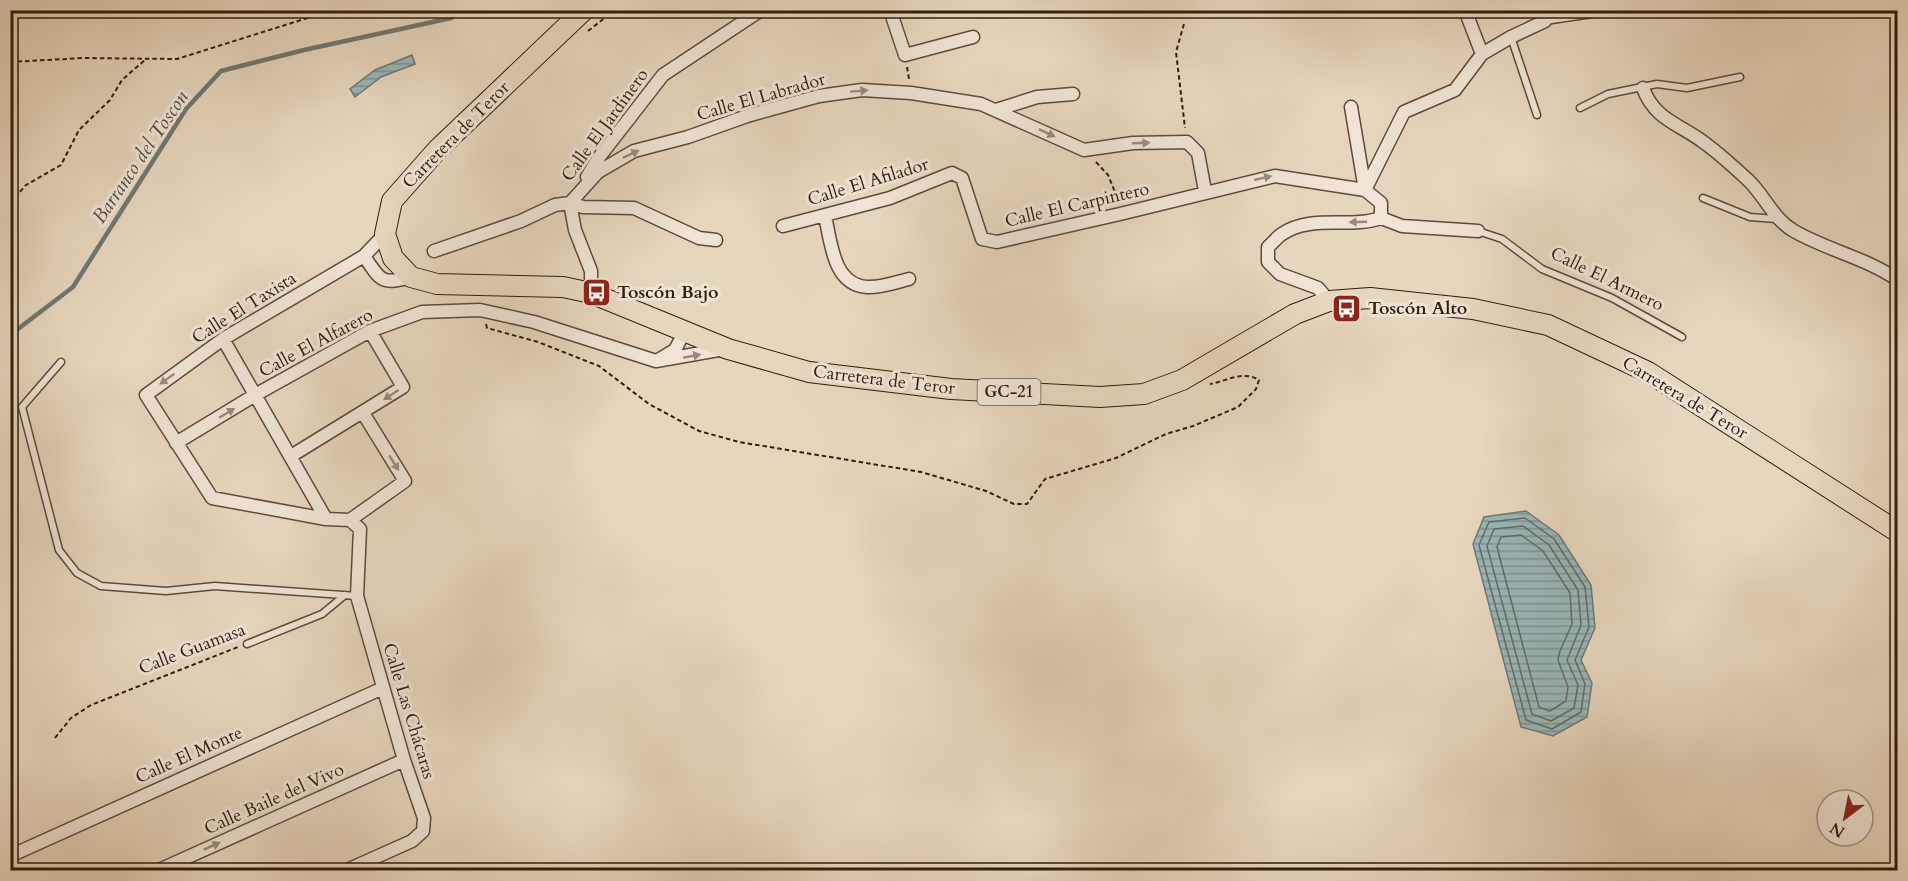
<svg xmlns="http://www.w3.org/2000/svg" width="1908" height="881" font-family="Cardo,serif">
	<style>
		.water { fill: url(#water-rules); stroke: #6f7974; stroke-width: 1.5 }
		.lines { fill: none; stroke-linecap: round; stroke-linejoin: round }
		.shore { stroke: #646a63; stroke-width: 1.5 }
		.stream { stroke: #6f7974; stroke-width: 4.5 }
		.lane-casing { stroke: #5e4b39; stroke-width: 9 }
		.street-casing { stroke: #5e4b39; stroke-width: 15 }
		.primary-casing { stroke: #311d0d; stroke-width: 22 }
		.path { stroke: #311d0d; stroke-width: 2; stroke-dasharray: 4.5 3; stroke-linecap: butt }
		.lane { stroke: #efe4d5; stroke-width: 6 }
		.street { stroke: #efe4d5; stroke-width: 12 }
		.primary { stroke: #e7d6be; stroke-width: 20 }
		.oneway { fill: #9a8a7b }
		.labels { text-anchor: middle; dominant-baseline: central; stroke-width: 6; stroke-linejoin: round; paint-order: stroke }
		.shield { fill: #efe4d5; stroke: #6a5949; stroke-width: 1.5 }
		.shield-label { font-size: 16px; font-weight: bold; fill: #311d0d }
		.street-label { font-size: 18px; fill: #311d0d; stroke: #efe4d5 }
		.poi-label { font-size: 18px; font-weight: bold; fill: #311d0d; stroke: #efe4d5; text-anchor: start }
		.water-label { font-size: 20px; font-style: italic; fill: #504b41; stroke: #efe4d5 }
	</style>
	<defs>
		<pattern id="water-rules" width="6" height="5" patternUnits="userSpaceOnUse" patternTransform="scale(1.5)"><rect width="6" height="5" fill="#98b7b9"/><path d="M0 2.5h6" fill="none" stroke="#7d9495"/></pattern>
	</defs>
	<rect width="100%" height="100%" fill="#e7d6be"/>
	<filter id="stains"><feTurbulence type="fractalNoise" baseFrequency=".00333" numOctaves="4"/><feColorMatrix values="0 0 0 0 .2 0 0 0 0 .09 0 0 0 0 .02 0 0 0 .5 -.17"/></filter>
	<radialGradient id="worn" r=".72"><stop offset=".6" stop-color="#630" stop-opacity="0"/><stop offset="1" stop-color="#630" stop-opacity=".3"/></radialGradient>
	<path class="water" d="M 412,55 L 415,64 L 381,77 L 355,97 L 350,89 L 375,70 Z
		M 1526,511 L 1559,535 L 1591,585 L 1595,628 L 1581,660 L 1592,683 L 1587,717 L 1553,736 L 1521,727 L 1473,544 L 1484,517 Z"/>
	<g class="lines">
		<path class="shore" d="M 1525,518 L 1554,539 L 1585,587 L 1589,627 L 1575,660 L 1585,684 L 1581,712 L 1552,729 L 1526,720 L 1479,545 L 1489,522 Z
			M 1523,526 L 1549,545 L 1578,590 L 1581,625 L 1567,660 L 1578,685 L 1574,708 L 1551,721 L 1532,714 L 1487,546 L 1494,529 Z
			M 1521,535 L 1543,551 L 1570,593 L 1572,624 L 1560,651 L 1558,660 L 1568,687 L 1566,701 L 1550,711 L 1539,707 L 1497,547 L 1501,537 Z"/>
		<path class="stream" d="M 10,335 L 73,287 L 186,109 L 221,71 L 304,50 L 451,18 L 464,10"/>
		<defs>
			<path id="lane" d="M 1545,21 L 1619,10
				M 1511,37 L 1537,115
				M 1580,108 L 1608,94 L 1657,84 L 1687,88 L 1740,77
				M 1703,198 L 1750,217 L 1776,219
				M 1478,231 L 1502,239 L 1542,269 L 1612,298 L 1682,337
				M 61,362 L 22,407 L 59,550 L 77,573 L 101,586 L 166,591 L 215,586 L 357,596
				M 247,644 L 322,614 L 345,595"/>
			<path id="street" d="M 890,10 L 905,55 L 973,37
				M 1465,10 L 1482,54
				M 1643,88 C 1655,121 1681,124 1706,144 C 1721,155 1735,168 1748,180 C 1765,196 1773,219 1794,231 C 1827,250 1866,258 1898,280
				M 1351,107 L 1365,190
				M 996,110 L 1037,97 L 1073,94
				M 587,177 L 600,156 L 663,75 L 761,10
				M 1365,190 L 1404,112 L 1455,90 L 1482,54 L 1511,37 L 1545,21
				M 570,203 L 598,172 L 634,151 L 688,137 L 747,116 L 819,96 L 862,90 L 911,93 L 981,104 L 1084,150 L 1133,143 L 1187,142 L 1198,153 L 1205,191
				M 570,203 L 575,230 L 591,271 L 591,293
				M 825,216 C 831,242 833,285 867,287 C 880,288 897,282 909,279
				M 1381,218 L 1402,226 L 1478,231
				M 783,226 L 890,198 L 952,173 L 962,178 L 982,239 L 997,242 L 1120,214 L 1275,176 L 1365,190 L 1381,203 L 1381,218 C 1350,229 1311,214 1282,234 C 1277,237 1273,243 1268,247 L 1268,262 L 1280,274 L 1318,288 L 1329,301
				M 434,251 L 521,221 L 555,205 L 570,203 L 583,207 L 634,208 L 699,238 L 716,240
				M 364,256 C 381,281 381,285 411,277
				M 223,339 L 326,519
				M 660,359 L 675,350 L 685,331
				M 176,443 L 255,395 L 370,331 L 422,312 L 480,310 L 534,322 L 656,361 L 724,349
				M 291,456 L 403,387 L 370,331
				M 350,520 L 326,519 L 212,498 L 146,395 L 223,339 L 364,256 L 385,234
				M 350,520 L 405,481 L 363,413
				M 10,856 L 383,688
				M 159,870 L 404,760
				M 347,870 L 412,841 L 423,831 L 424,818 L 404,760 L 357,596 L 360,529 L 350,520"/>
			<path id="primary" d="M 584,10 L 438,149 L 392,201 L 385,234 L 393,258 L 411,277 L 437,284 L 563,287 L 591,293 L 728,349 L 809,372 L 951,389 L 1100,397 L 1144,394 L 1182,380 L 1295,314 L 1329,301 L 1370,298 L 1473,309 L 1548,325 L 1648,372 L 1898,532"/>
		</defs>
		<use href="#lane" class="lane-casing"/>
		<use href="#street" class="street-casing"/>
		<use href="#primary" class="primary-casing"/>
		<path class="path" d="M 1184,24 L 1176,52 L 1185,128
			M 588,31 L 615,10
			M 10,62 L 83,58 L 177,59 L 333,10
			M 907,67 L 909,79
			M 1096,162 L 1108,175 L 1115,192
			M 1117,201 L 1115,192 L 1136,189 L 1138,197
			M 10,203 L 26,185 L 61,165 L 79,130 L 110,100 L 122,80 L 146,59
			M 486,324 L 487,328 L 538,342 L 599,366 L 649,404 L 699,431 L 739,442 L 921,472 L 986,491 L 1014,504 L 1027,504 L 1045,479 L 1116,458 L 1166,434 L 1193,426 L 1238,407 L 1256,389 L 1259,380 C 1243,370 1227,381 1210,384
			M 55,738 L 71,718 L 91,705 L 238,647"/>
		<use href="#lane" class="lane"/>
		<use href="#street" class="street"/>
		<use href="#primary" class="primary"/>
	</g>
	<defs><path id="oneway-solid" d="M-6-.8H1V-3.2L6.5 0L1 3.2V.8H-6Z" transform="scale(1.5)"/></defs>
	<g class="oneway">
		<use href="#oneway-solid" transform="translate(859 91) rotate(-4)"/>
		<use href="#oneway-solid" transform="translate(1047 133) rotate(25)"/>
		<use href="#oneway-solid" transform="translate(1141 143) rotate(-2)"/>
		<use href="#oneway-solid" transform="translate(631 154) rotate(-25)"/>
		<use href="#oneway-solid" transform="translate(1263 178) rotate(-13)"/>
		<use href="#oneway-solid" transform="translate(1358 222) rotate(178)"/>
		<use href="#oneway-solid" transform="translate(692 356) rotate(-11)"/>
		<use href="#oneway-solid" transform="translate(167 379) rotate(144)"/>
		<use href="#oneway-solid" transform="translate(391 395) rotate(147)"/>
		<use href="#oneway-solid" transform="translate(227 413) rotate(-31)"/>
		<use href="#oneway-solid" transform="translate(394 463) rotate(58)"/>
		<use href="#oneway-solid" transform="translate(212 846) rotate(-24)"/>
	</g>
	<defs>
		<symbol id="bus-square" viewBox="-11 -11 22 22"><rect x="-9" y="-9" width="18" height="18" rx="4" fill="#8f2418" stroke="#efe4d5"/><path d="M-5-6H5V4H4V6H2V4H-2V6H-4V4H-5ZM-3.5-4V0h7V-4ZM-3.5 1.2v1.5H-2V1.2ZM2 1.2v1.5H3.5V1.2Z" fill="#fff"/></symbol>
	</defs>
	<g fill-rule="evenodd">
		<use href="#bus-square" x="580" y="276" width="33" height="33"/>
		<use href="#bus-square" x="1330" y="292" width="33" height="33"/>
	</g>
	<g class="labels">
		<rect class="shield" x="977.5" y="379" width="63" height="26" rx="4.5"/>
		<g class="shield-label">
			<text x="1009" y="392">GC-21</text>
		</g>
		<g class="street-label">
			<text transform="translate(761 97) rotate(-16)">Calle El Labrador</text>
			<text transform="translate(605 125) rotate(-54)">Calle El Jardinero</text>
			<text transform="translate(456 135) rotate(-45)">Carretera de Teror</text>
			<text transform="translate(868 182) rotate(-17)">Calle El Afilador</text>
			<text transform="translate(1077 205) rotate(-13)">Calle El Carpintero</text>
			<text transform="translate(1607 279) rotate(26)">Calle El Armero</text>
			<text transform="translate(244 308) rotate(-32)">Calle El Taxista</text>
			<text transform="translate(316 343) rotate(-28)">Calle El Alfarero</text>
			<text transform="translate(884 380) rotate(7)">Carretera de Teror</text>
			<text transform="translate(1685 398) rotate(31)">Carretera de Teror</text>
			<text transform="translate(192 649) rotate(-21)">Calle Guamasa</text>
			<text transform="translate(409 711) rotate(73)">Calle Las Chácaras</text>
			<text transform="translate(189 755) rotate(-24)">Calle El Monte</text>
			<text transform="translate(274 799) rotate(-24)">Calle Baile del Vivo</text>
		</g>
		<g class="poi-label">
			<text x="617" y="292">Toscón Bajo</text>
			<text x="1368" y="308">Toscón Alto</text>
		</g>
		<g class="water-label">
			<text transform="translate(140 157) rotate(-56)">Barranco del Toscon</text>
		</g>
	</g>
	<rect width="1908" height="881" fill="none" stroke="#e7d6be" stroke-width="36"/>
	<rect x="12" y="12" width="1884" height="857" fill="none" stroke="#311d0d" stroke-width="3"/>
	<rect x="18" y="18" width="1872" height="845" fill="none" stroke="#311d0d" stroke-width="1.5"/>
	<g transform="translate(1845 818) rotate(212)"><circle r="28" fill="#efe4d5" stroke="#a39485" stroke-width="1.5"/>
	<path d="M0-4.5L10 22L0 15L-10 22Z" fill="#8f2418"/>
	<text y="-9" font-size="16" font-weight="bold" text-anchor="middle" fill="#311d0d">N</text>
	</g>
	<rect width="100%" height="100%" filter="url(#stains)"/>
	<rect width="100%" height="100%" fill="url(#worn)"/>
</svg>
